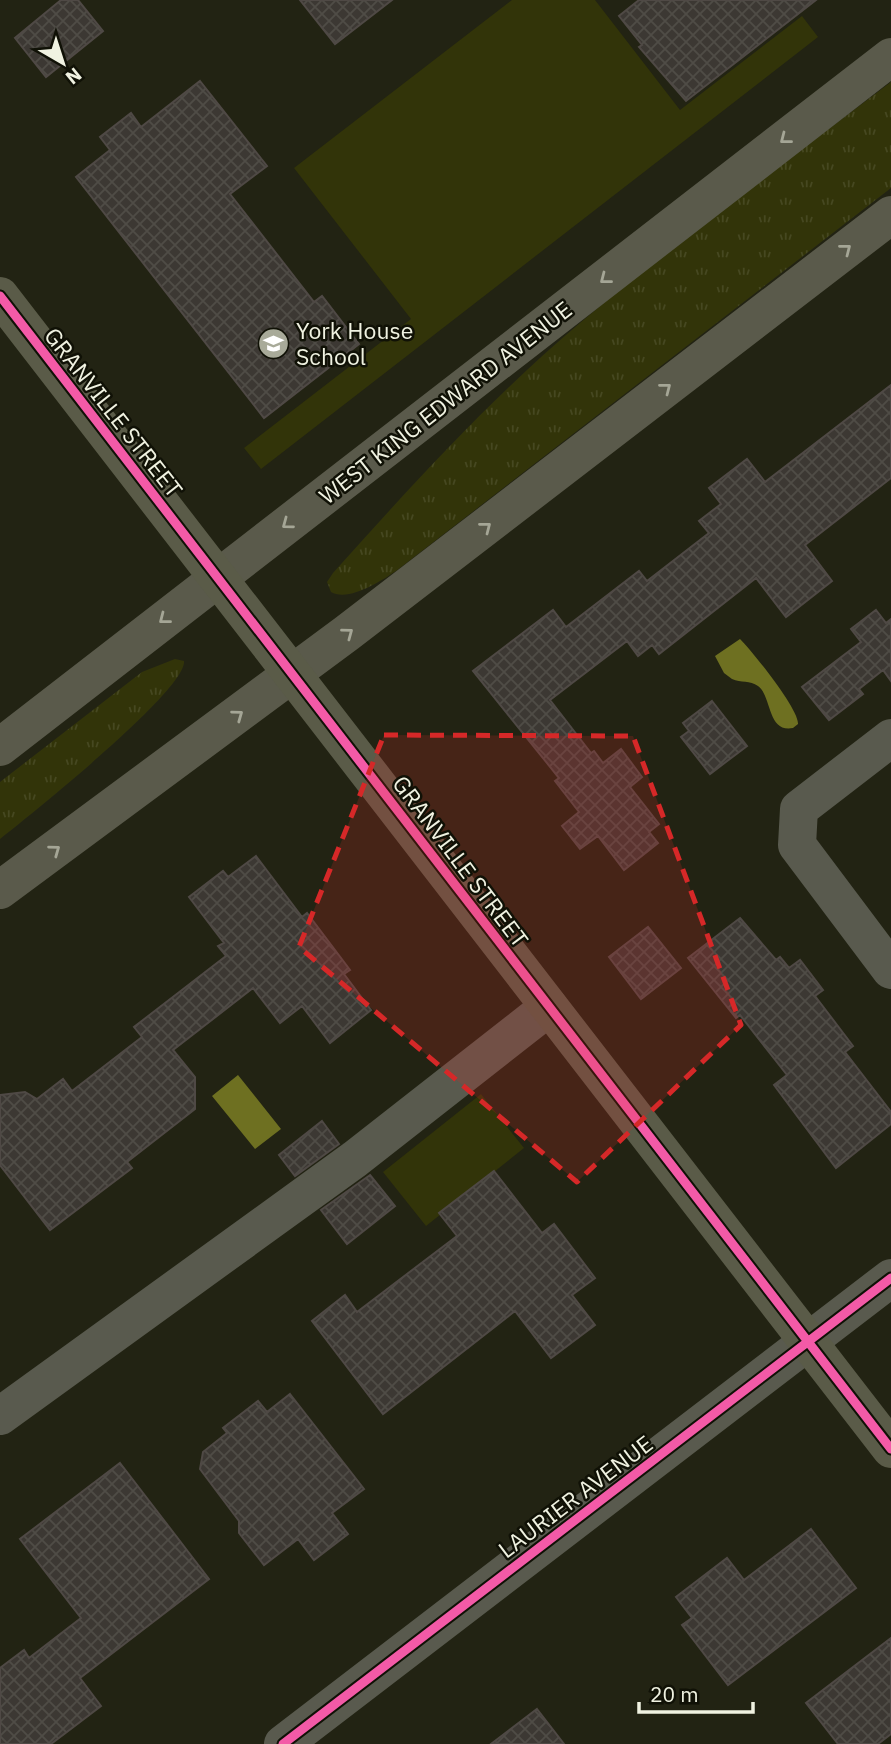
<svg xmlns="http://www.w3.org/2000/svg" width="891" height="1744" font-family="'IBM Plex Sans',sans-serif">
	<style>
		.grass { fill: url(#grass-tufts) }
		.pitch { fill: #323409 }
		.water { fill: #6e7021 }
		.building { fill: url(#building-cross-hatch); stroke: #4f4945; stroke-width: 2 }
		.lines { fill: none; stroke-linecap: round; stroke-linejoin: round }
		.minor { stroke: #595a4e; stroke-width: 38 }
		.major { stroke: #5a5a4b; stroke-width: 38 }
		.highway { stroke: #5a5b48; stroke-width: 38 }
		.cycleway-casing { stroke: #101106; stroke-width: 13 }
		.cycleway { stroke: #f35aa7; stroke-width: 9 }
		.oneway { stroke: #a5a696 }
		.marked { fill: #d62828; fill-opacity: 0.2; stroke: #d62828; stroke-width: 5; stroke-dasharray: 14 9; stroke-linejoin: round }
		.labels { text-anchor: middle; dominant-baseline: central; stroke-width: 5; stroke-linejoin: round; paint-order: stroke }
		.poi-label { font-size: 23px; fill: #f0f2e1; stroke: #101106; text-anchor: start }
		.street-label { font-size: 23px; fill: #f0f2e1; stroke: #101106 }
	</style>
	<defs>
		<pattern id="grass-tufts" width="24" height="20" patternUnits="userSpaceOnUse" patternTransform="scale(1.75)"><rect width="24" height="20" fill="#323409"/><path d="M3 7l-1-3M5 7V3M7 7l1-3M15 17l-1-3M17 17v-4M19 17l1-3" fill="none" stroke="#464821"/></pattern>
		<pattern id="building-cross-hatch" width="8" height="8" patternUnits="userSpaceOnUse" patternTransform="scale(1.75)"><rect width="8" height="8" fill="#3c3833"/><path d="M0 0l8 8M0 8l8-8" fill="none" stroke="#4f4c46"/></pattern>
	</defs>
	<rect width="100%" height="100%" fill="#222313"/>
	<path class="grass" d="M 891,82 L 891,188 L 396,571 C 381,581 349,602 331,592 L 327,582 L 333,573 C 411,486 491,398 580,323 C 680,238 787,161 891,82 Z
		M 175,659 L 184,661 C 187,690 29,816 0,839 L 0,782 L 142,672 Z"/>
	<path class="pitch" d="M 512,0 L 595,0 L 680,110 L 802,16 L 818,37 L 261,469 L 244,448 L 411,319 L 294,168 Z
		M 481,1094 L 524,1148 L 426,1226 L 383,1172 Z"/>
	<path class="water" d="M 740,639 C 752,651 799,709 798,724 L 793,728 C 767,733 772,696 758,686 C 750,680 741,683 732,679 L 724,673 L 715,656 Z
		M 238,1075 L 281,1129 L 255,1149 L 212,1096 Z"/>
	<path class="building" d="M 61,0 L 78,0 L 103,31 L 46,77 L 15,38 Z
		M 300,0 L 392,0 L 335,44 Z
		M 639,0 L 816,0 L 686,101 L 639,47 L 642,45 L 619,16 Z
		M 200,81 L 267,166 L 230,194 L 314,302 L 322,296 L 359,344 L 264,418 L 76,177 L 110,150 L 100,137 L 131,113 L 141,127 Z
		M 891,385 L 891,478 L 805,545 L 832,581 L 786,617 L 756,578 L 659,654 L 652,645 L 638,656 L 627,641 L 550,700 L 591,753 L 594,751 L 603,763 L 621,749 L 642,777 L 630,787 L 659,824 L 649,832 L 658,843 L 624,870 L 598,836 L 580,849 L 562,826 L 579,812 L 555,781 L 559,778 L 473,671 L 553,610 L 566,627 L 639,571 L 647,581 L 709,533 L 699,521 L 721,504 L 709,488 L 747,459 L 765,482 Z
		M 876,610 L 886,623 L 891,619 L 891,681 L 883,670 L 859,689 L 863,694 L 829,720 L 802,687 L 861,642 L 851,629 Z
		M 712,701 L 747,746 L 710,774 L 681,737 L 689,731 L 683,723 Z
		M 256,856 L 302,917 L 307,913 L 350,970 L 344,974 L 371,1010 L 330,1043 L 302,1006 L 280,1023 L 253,988 L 173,1050 L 195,1077 L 195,1109 L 127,1162 L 132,1168 L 50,1230 L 0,1165 L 0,1095 L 25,1092 L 37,1099 L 63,1079 L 72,1091 L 142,1037 L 134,1027 L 226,956 L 218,946 L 224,943 L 189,897 L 223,871 L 228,877 Z
		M 740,918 L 776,960 L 780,957 L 789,968 L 800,960 L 823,990 L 815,996 L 853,1046 L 845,1052 L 891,1112 L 891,1124 L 836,1168 L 774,1085 L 787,1075 L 740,1015 L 736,1018 L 688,958 Z
		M 648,927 L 681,968 L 641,999 L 609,957 Z
		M 322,1121 L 339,1144 L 295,1176 L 279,1155 Z
		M 494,1171 L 542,1233 L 554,1224 L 595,1278 L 572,1295 L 595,1325 L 551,1358 L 515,1311 L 383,1414 L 312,1321 L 345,1295 L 357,1312 L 457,1236 L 439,1213 Z
		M 370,1175 L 395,1206 L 347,1244 L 321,1210 Z
		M 290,1394 L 364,1489 L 332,1513 L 348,1534 L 314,1560 L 298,1539 L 264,1565 L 239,1533 L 239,1521 L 200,1469 L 203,1452 L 227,1433 L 223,1428 L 258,1401 L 267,1412 Z
		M 120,1463 L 209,1579 L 80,1678 L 101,1706 L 51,1744 L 0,1744 L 0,1668 L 24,1650 L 29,1658 L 81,1618 L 20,1539 Z
		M 811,1529 L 856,1588 L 728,1685 L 682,1625 L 692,1618 L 676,1597 L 727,1558 L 744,1580 Z
		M 891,1638 L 891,1734 L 878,1744 L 838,1744 L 806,1703 Z
		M 537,1709 L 564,1744 L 491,1744 Z"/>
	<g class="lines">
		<path class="minor" d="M 891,738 L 799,809 L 797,845 L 891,970
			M 0,1416 L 355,1159 L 549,1007
			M 283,1744 L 891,1278"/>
		<path class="major" d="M 0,747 L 891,57
			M 0,890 L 347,633 L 891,215"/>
		<path class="highway" d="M 0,296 L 891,1449"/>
		<defs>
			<path id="cycleway" d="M 0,296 L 891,1449
				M 283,1744 L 891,1278"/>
		</defs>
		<use href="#cycleway" class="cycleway-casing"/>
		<use href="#cycleway" class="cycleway"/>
	</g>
	<defs><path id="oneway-chevron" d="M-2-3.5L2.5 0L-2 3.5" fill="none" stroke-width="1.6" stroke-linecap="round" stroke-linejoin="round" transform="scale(1.75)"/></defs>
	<g class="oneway">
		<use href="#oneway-chevron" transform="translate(785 139) rotate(142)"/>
		<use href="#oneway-chevron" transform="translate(846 249) rotate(-38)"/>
		<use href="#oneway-chevron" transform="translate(605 279) rotate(142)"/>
		<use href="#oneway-chevron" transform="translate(666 388) rotate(-38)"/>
		<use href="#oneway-chevron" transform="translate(287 524) rotate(143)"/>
		<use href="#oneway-chevron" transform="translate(486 527) rotate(-38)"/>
		<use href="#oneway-chevron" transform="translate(164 619) rotate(142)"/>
		<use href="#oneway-chevron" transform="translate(348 633) rotate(-37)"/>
		<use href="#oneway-chevron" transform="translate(238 715) rotate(-36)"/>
		<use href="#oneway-chevron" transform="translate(55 850) rotate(-36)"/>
	</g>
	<path class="marked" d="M 384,735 L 633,736 L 741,1025 L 577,1182 L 299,947 Z"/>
	<defs>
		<symbol id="school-disc" viewBox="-11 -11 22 22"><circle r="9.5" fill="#a8aa99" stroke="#101106"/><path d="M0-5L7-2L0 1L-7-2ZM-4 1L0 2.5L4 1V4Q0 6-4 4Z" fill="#fff"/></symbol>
	</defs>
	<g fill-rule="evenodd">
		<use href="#school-disc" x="256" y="326" width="35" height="35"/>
	</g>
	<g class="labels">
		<g class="poi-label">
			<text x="296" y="330">York House<tspan x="296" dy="26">School</tspan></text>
		</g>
		<g class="street-label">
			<text transform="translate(445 402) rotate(-38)">WEST KING EDWARD AVENUE</text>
			<text transform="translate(114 412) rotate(52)">GRANVILLE STREET</text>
			<text transform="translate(461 861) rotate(53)">GRANVILLE STREET</text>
			<text transform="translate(575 1496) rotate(-37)">LAURIER AVENUE</text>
		</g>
	</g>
	<g transform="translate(63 63) rotate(141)" stroke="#101106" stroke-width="5" paint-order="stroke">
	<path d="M0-5L12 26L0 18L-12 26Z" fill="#f0f2e1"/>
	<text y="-10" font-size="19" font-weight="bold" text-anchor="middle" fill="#f0f2e1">N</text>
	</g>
	<path d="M639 1702v10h114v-10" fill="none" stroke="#f0f2e1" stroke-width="3.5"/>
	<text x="650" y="1702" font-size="21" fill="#f0f2e1" stroke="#101106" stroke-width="5" paint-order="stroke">20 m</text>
</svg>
